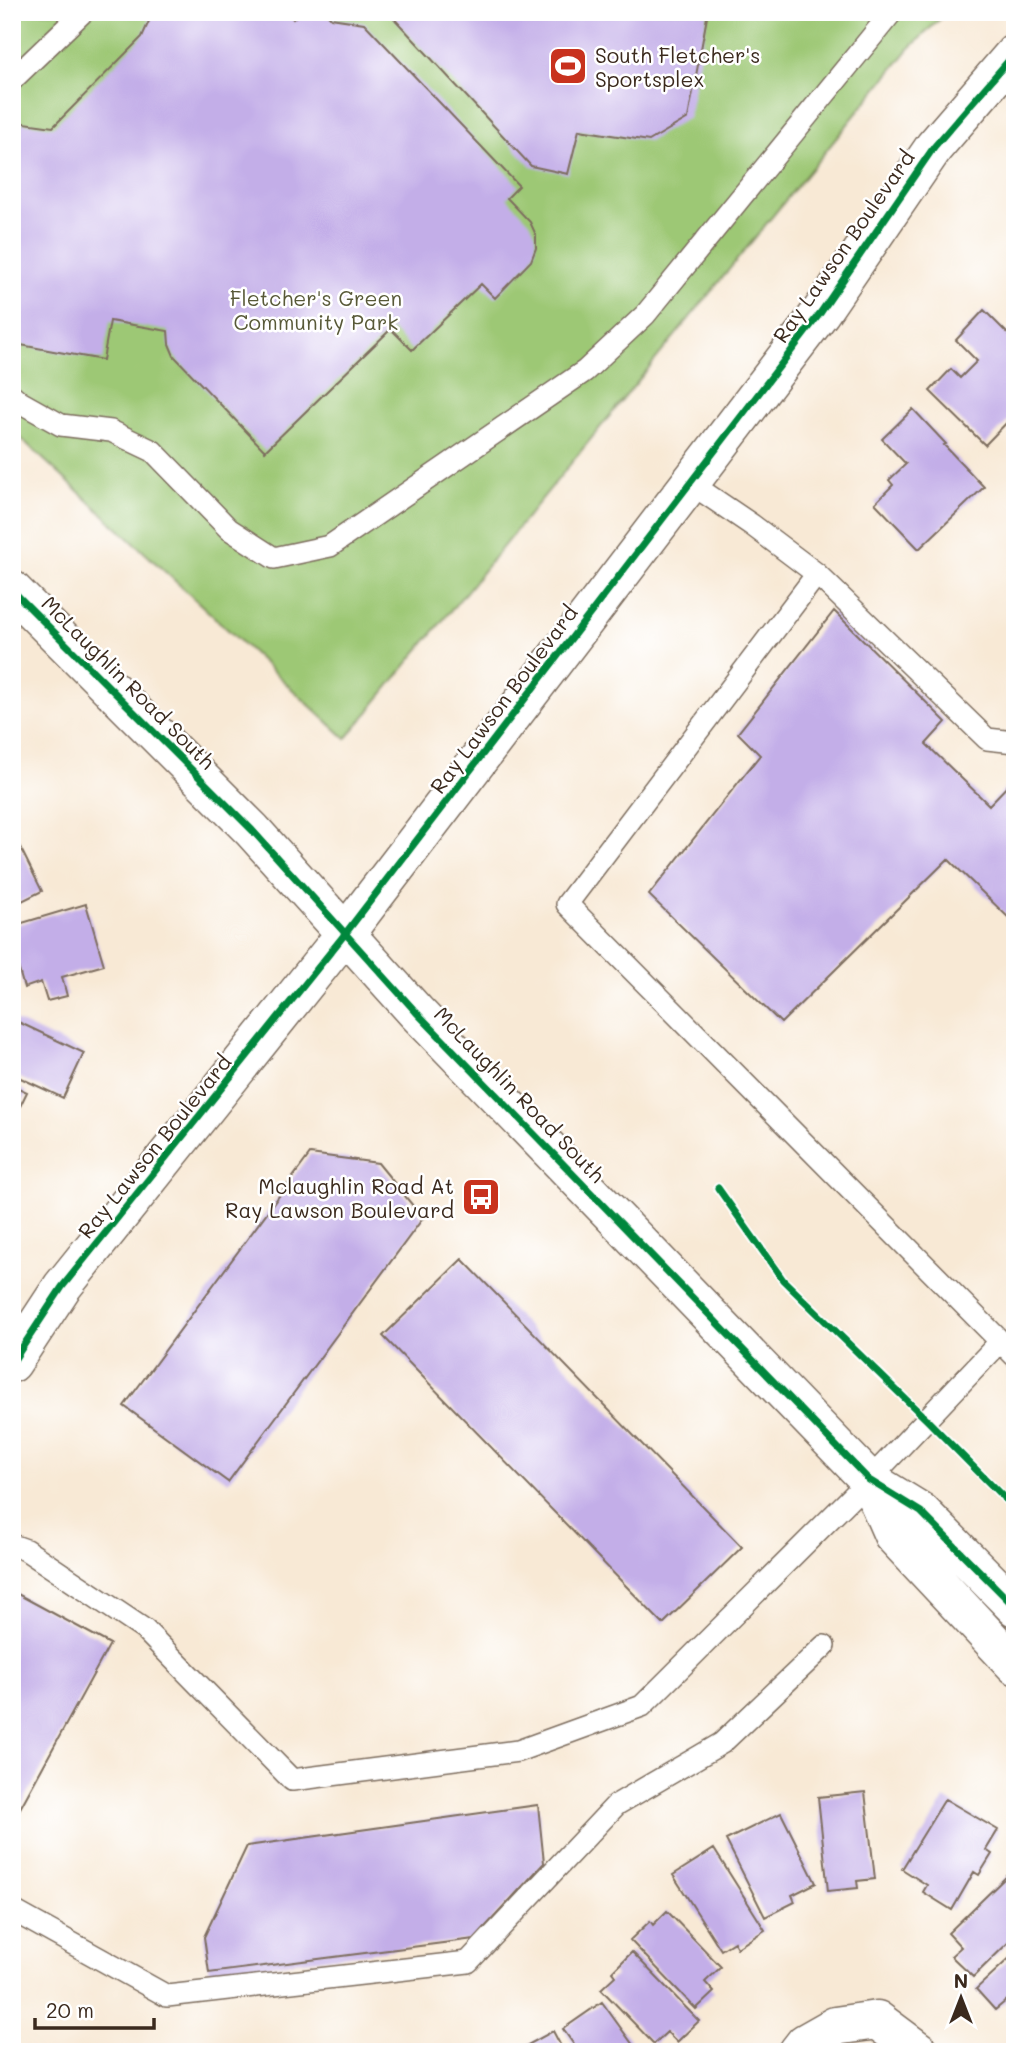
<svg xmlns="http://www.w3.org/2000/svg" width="1027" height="2064" font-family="Mali,sans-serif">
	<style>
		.green { fill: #9dc875; stroke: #6c794a; stroke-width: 2 }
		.building { fill: #c3aee8 }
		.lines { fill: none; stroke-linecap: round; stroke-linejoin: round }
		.service-casing { stroke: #7d6d5e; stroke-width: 24 }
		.minor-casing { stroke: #7d6d5e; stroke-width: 41 }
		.tertiary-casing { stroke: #7d6d5e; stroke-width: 41 }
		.service { stroke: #fff; stroke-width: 21 }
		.minor { stroke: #fff; stroke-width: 38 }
		.tertiary { stroke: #fff; stroke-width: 38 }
		.cycleway-casing { stroke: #fff; stroke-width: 11 }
		.cycleway { stroke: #00873e; stroke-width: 7 }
		.labels { text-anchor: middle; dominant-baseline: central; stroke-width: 5; stroke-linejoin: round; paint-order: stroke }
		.poi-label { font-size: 21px; fill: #3b2a1e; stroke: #fff; text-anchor: start }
		.street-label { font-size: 21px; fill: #3b2a1e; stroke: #fff }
		.park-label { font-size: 21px; fill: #585938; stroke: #fff }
	</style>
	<rect width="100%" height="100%" fill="#fff"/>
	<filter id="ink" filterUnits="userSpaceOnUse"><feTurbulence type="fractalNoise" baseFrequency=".0143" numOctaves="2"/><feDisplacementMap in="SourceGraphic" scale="14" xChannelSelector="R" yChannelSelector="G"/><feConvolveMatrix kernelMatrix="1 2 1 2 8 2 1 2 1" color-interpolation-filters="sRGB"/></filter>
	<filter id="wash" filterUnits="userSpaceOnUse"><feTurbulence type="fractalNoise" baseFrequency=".00686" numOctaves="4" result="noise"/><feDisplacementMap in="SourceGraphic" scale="28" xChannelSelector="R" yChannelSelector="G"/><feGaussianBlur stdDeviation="1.57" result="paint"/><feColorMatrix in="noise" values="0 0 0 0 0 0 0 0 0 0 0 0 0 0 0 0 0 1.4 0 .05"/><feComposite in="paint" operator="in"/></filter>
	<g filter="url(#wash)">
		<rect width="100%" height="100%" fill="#f8e9d5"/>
		<path class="green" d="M 12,12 L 947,12 L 909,49 L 346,739 L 12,430 Z"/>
		<g id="blocks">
			<path class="building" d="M 153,12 L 287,12 L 293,19 L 300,12 L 326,12 L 331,18 L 364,23 L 519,186 L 507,198 L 530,222 L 536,235 L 536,248 L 531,261 L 495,298 L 481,284 L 412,350 L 391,329 L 265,451 L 174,356 L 169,344 L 168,331 L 110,321 L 103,360 L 15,344 L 21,315 L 12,314 L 12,207 L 18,201 L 12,195 L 12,143 L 14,141 L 18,122 L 53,127 L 142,37 Z
				M 388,12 L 708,12 L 688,118 L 649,141 L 579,130 L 568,174 L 531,166 Z
				M 984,310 L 1015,341 L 1015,414 L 985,445 L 930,391 L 951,369 L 960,378 L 977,361 L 956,340 Z
				M 913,409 L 946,444 L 944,445 L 984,487 L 919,549 L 875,503 L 893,485 L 889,480 L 906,464 L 882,439 Z
				M 834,611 L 946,722 L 926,744 L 989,805 L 1015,778 L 1015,924 L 948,859 L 781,1023 L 649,895 L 760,755 L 738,733 Z
				M 20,847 L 42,891 L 12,906 L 12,851 Z
				M 86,904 L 104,965 L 62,977 L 67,996 L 47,1001 L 41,982 L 24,988 L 17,963 L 12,964 L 12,926 Z
				M 12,1019 L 84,1053 L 63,1098 L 12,1074 Z
				M 12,1085 L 27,1092 L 12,1123 Z
				M 310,1154 L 378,1163 L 423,1218 L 228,1482 L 124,1406 Z
				M 462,1259 L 742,1547 L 663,1624 L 383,1336 Z
				M 12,1591 L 110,1644 L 12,1823 Z
				M 865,1792 L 875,1879 L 857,1881 L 858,1888 L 828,1891 L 818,1797 Z
				M 945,1799 L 998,1830 L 986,1850 L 992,1854 L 979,1875 L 974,1872 L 952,1910 L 923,1892 L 927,1885 L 902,1869 Z
				M 538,1805 L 544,1863 L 474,1939 L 209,1973 L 204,1937 L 247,1846 Z
				M 781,1813 L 816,1883 L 792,1895 L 795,1902 L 765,1917 L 726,1840 Z
				M 714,1849 L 765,1930 L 737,1948 L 734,1942 L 721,1950 L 673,1875 Z
				M 1007,1876 L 1015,1884 L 1015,1936 L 973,1977 L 951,1956 L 961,1947 L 948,1933 Z
				M 667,1911 L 721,1967 L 705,1982 L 714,1992 L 696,2009 L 630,1940 L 650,1921 L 653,1925 Z
				M 632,1952 L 699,2021 L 677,2042 L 667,2032 L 654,2044 L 601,1989 L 615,1976 L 612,1972 Z
				M 1015,1953 L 1015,2008 L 1007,2000 L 995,2010 L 976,1989 Z
				M 602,2002 L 638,2052 L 579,2052 L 563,2029 Z
				M 553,2031 L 564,2052 L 515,2052 Z"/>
		</g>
	</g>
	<g filter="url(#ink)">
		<use href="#blocks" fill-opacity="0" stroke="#7d6d5e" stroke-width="2"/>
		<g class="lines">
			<defs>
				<path id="service" d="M 12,80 L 83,12
					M 12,395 L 20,402 L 61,425 L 111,431 L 153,451 L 229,529 L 274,558 L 330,546 L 585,371 L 645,315 L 892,12
					M 690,483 L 752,525 L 817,574 L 987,739 L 1015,742
					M 817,574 L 567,904 L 1015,1356
					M 12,1545 L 26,1550 L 145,1630 L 292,1780 L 518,1751 L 642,1706 L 869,1480 L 1000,1342
					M 12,1910 L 167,1996 L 468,1962 L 616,1805 L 722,1743 L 824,1646"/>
				<path id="minor" d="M 798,2052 L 805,2043 L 835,2026 L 877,2020 L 920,2052"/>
				<path id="tertiary" d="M 12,590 L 252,830 L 416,1012 L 869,1480 L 921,1512 L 1015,1607
					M 12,1363 L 62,1287 L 345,934 L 821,312 L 934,147 L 1015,53
					M 869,1480 L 893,1535 L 1015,1665"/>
			</defs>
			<use href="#service" class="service-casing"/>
			<use href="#minor" class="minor-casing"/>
			<use href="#tertiary" class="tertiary-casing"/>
			<use href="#service" class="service"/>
			<use href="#minor" class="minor"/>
			<use href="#tertiary" class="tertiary"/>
			<defs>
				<path id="cycleway" d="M 12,590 L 252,830 L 416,1012 L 869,1480 L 921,1512 L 1015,1607
					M 718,1188 L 783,1280 L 927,1420 L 1015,1509
					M 12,1363 L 62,1287 L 345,934 L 821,312 L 934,147 L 1015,53"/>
			</defs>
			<use href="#cycleway" class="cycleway-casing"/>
			<use href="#cycleway" class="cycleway"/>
		</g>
	</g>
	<defs>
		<symbol id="stadium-square" viewBox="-11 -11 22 22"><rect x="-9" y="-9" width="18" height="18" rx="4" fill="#c8321e" stroke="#fff"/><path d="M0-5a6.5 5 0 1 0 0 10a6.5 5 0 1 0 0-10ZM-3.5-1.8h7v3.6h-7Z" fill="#fff"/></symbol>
		<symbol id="bus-square" viewBox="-11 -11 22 22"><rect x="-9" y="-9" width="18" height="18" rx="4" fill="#c8321e" stroke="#fff"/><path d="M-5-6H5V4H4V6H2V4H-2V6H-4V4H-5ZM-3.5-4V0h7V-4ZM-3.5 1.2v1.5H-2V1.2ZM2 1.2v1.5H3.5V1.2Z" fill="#fff"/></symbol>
	</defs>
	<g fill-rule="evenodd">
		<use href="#stadium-square" x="546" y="44" width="44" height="44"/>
		<use href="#bus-square" x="459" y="1175" width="44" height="44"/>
	</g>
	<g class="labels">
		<g class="poi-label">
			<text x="595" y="54">South Fletcher's<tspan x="595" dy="24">Sportsplex</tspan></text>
			<text x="454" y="1185" text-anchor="end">Mclaughlin Road At<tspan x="454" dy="24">Ray Lawson Boulevard</tspan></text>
		</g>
		<g class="street-label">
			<text transform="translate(843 246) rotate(-55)">Ray Lawson Boulevard</text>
			<text transform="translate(129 682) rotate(45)">McLaughlin Road South</text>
			<text transform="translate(503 699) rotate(-53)">Ray Lawson Boulevard</text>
			<text transform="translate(520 1094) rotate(46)">McLaughlin Road South</text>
			<text transform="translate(154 1146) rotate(-51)">Ray Lawson Boulevard</text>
		</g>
		<g class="park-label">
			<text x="316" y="297">Fletcher's Green<tspan x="316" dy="24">Community Park</tspan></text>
		</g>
	</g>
	<rect width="1027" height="2064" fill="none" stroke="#fff" stroke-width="42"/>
	<g transform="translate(961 1998)" stroke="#ffffff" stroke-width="5" paint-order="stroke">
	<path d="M0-5L12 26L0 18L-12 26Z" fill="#3b2a1e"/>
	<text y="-10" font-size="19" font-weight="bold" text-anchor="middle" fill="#3b2a1e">N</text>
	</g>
	<path d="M35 2018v10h119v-10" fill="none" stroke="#3b2a1e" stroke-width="3.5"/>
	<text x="46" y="2018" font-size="21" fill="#3b2a1e" stroke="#ffffff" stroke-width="5" paint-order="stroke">20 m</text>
</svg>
